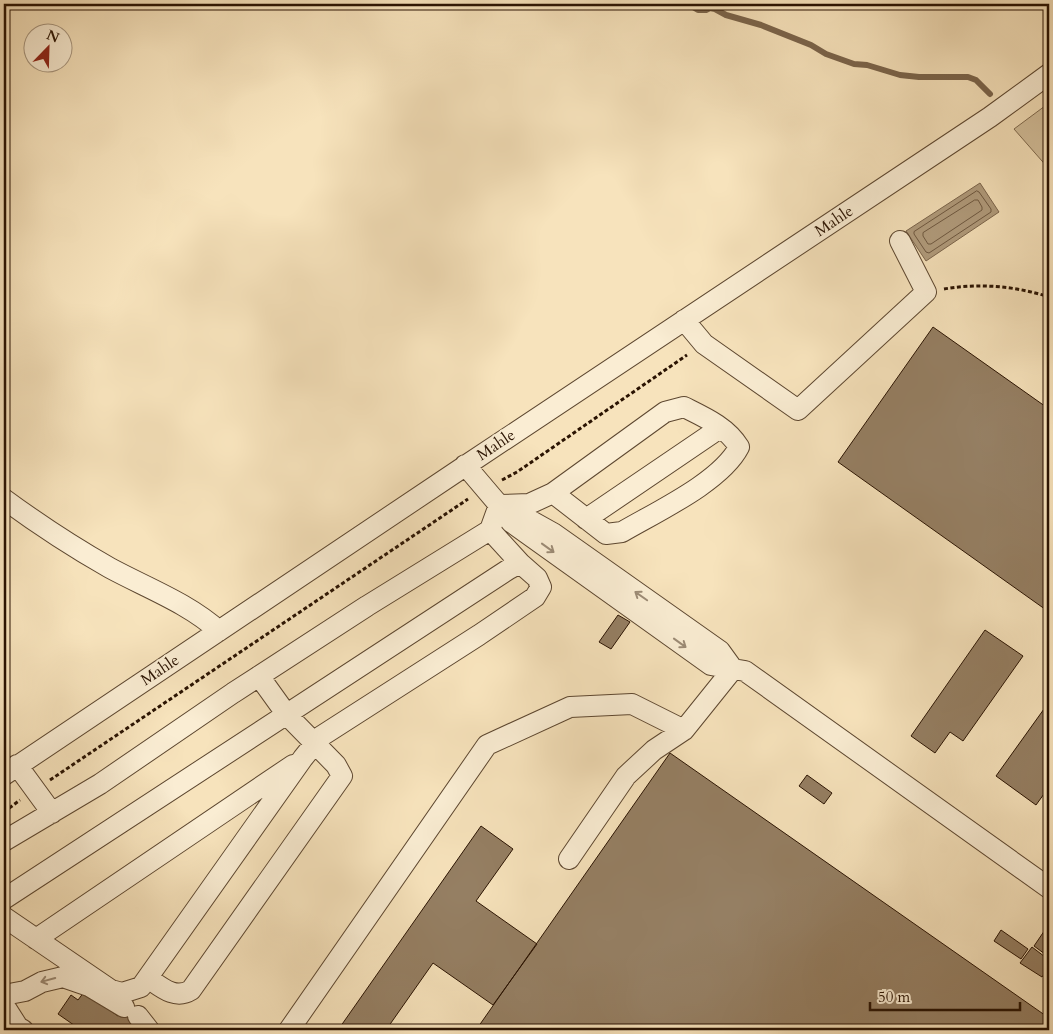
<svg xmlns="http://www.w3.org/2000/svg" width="1053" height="1034" font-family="Cardo,serif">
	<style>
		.green { fill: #d4c09c; stroke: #7f6a4f }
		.water { fill: #b19c7d; stroke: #7b654c }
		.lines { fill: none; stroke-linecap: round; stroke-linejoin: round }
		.shore { stroke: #6e5840; stroke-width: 1 }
		.stream { stroke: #7b654c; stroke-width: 6 }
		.building { fill: #957f63; stroke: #2a1302 }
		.minor-casing { stroke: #5d4730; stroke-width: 22 }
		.path { stroke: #2a1302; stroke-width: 3; stroke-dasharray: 4 2.5; stroke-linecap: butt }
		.minor { stroke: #faedd3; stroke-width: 20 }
		.oneway { stroke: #9c8b75 }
		.labels { text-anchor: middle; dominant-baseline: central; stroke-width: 4; stroke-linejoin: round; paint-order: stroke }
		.street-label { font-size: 16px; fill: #2a1302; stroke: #faedd3 }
	</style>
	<rect width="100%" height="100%" fill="#f7e3bc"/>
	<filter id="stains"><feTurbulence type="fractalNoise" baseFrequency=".004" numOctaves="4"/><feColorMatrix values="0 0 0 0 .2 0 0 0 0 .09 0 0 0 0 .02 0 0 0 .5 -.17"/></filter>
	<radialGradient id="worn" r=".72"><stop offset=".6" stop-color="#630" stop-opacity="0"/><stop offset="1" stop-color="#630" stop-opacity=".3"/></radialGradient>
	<path class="green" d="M 1049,103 L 1049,169 L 1014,129 Z"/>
	<path class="water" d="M 980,183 L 999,212 L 926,261 L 906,231 Z"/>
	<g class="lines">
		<path class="shore" d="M 977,191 L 979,192 L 991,209 L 991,212 L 929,253 L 926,252 L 914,234 L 914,232 Z
			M 975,200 L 978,200 L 982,207 L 982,210 L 931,244 L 928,244 L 923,236 L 923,233 Z"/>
		<path class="stream" d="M 688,4 L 698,10 L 706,10 L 710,8 L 715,9 L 726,15 L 761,25 L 811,45 L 826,54 L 854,64 L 867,65 L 900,75 L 919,77 L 968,77 L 976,80 L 990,94"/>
	</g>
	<path class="building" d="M 933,327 L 1049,409 L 1049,612 L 838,462 Z
		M 618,615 L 630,622 L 611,649 L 599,642 Z
		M 985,630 L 1023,656 L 963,741 L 950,732 L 935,753 L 911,736 Z
		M 1049,702 L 1049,787 L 1036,805 L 996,776 Z
		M 670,753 L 1049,1018 L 1049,1030 L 476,1030 Z
		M 807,775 L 832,793 L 824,804 L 799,786 Z
		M 481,826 L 513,849 L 476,901 L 537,944 L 493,1005 L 433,963 L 386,1030 L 338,1030 Z
		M 1049,924 L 1049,957 L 1034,946 Z
		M 1001,930 L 1028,949 L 1021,959 L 994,941 Z
		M 1032,947 L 1049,960 L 1049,967 L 1042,977 L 1020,963 Z
		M 84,992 L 118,1016 L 127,1002 L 140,1011 L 132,1025 L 133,1030 L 81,1030 L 58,1014 L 71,995 L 78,1000 Z"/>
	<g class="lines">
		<defs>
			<path id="minor" d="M 684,320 L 704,344 L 798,410 L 926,292 L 900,241
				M 4,499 C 38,524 73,547 110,568 C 147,588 188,603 219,631
				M 499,505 L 529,504 L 553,493 L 665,412 L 684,407 C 704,417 727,427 739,447 C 721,482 656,512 622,532 L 606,534 L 553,493
				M 499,505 L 511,522 L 711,665 L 733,669
				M 517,513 L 553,533 L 720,651 L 733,669
				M 586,519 L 720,428
				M 490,530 L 520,563
				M 17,765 L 52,813
				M 4,775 L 462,468 L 990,117 L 1049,74
				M 4,841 L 100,784 L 233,693 L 367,606 L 490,530 L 499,505 L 465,465
				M 569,859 L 626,776 L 654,750 L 684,730 L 733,669 L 745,671 L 1049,888
				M 4,899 L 509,569 L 520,563 L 537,578 L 541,587 L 535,597 L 479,635 L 320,737 L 303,758 L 141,987 L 122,993 L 111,990 L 4,917
				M 36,939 L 293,765
				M 148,978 C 161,987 175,1000 191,990 L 342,776 L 336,765 L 287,715 L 259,676
				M 4,995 L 25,991 L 42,982 L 63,977 L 89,986 L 124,1007
				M 4,1005 L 18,1027 L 23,1030
				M 138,1016 L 149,1030
				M 289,1030 L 487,745 L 570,707 L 632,704 L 684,730"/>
		</defs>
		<use href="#minor" class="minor-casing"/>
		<path class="path" d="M 944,289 C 979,283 1016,286 1049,297
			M 502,480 L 517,472 L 687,355
			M 50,780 L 468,499
			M 4,812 L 20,800"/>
		<use href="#minor" class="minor"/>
	</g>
	<defs><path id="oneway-shaft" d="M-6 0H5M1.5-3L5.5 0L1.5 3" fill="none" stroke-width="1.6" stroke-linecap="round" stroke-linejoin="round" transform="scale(1.25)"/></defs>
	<g class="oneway">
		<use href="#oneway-shaft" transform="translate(548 548) rotate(36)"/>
		<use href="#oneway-shaft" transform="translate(641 596) rotate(-145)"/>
		<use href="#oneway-shaft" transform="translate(680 643) rotate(36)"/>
		<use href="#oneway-shaft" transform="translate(48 980) rotate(165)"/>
	</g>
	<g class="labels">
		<g class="street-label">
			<text transform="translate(834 221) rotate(-34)">Mahle</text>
			<text transform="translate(496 445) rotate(-34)">Mahle</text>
			<text transform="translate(160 670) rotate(-34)">Mahle</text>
		</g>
	</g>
	<rect width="1053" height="1034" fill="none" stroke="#f7e3bc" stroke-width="20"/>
	<rect x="5" y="5" width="1043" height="1024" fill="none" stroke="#2a1302" stroke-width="2.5"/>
	<rect x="10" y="10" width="1033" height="1014" fill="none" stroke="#2a1302"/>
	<g transform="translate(48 48) rotate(23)"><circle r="24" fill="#faedd3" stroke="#a7967f"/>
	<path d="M0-4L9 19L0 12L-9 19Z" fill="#8f2418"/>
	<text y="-8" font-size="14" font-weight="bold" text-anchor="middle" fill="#2a1302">N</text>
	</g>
	<path d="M870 1002v8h150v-8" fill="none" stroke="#2a1302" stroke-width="2.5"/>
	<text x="878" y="1002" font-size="15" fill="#2a1302" stroke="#faedd3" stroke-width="4" paint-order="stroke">50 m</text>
	<rect width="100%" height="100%" filter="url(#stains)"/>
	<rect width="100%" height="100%" fill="url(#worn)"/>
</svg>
